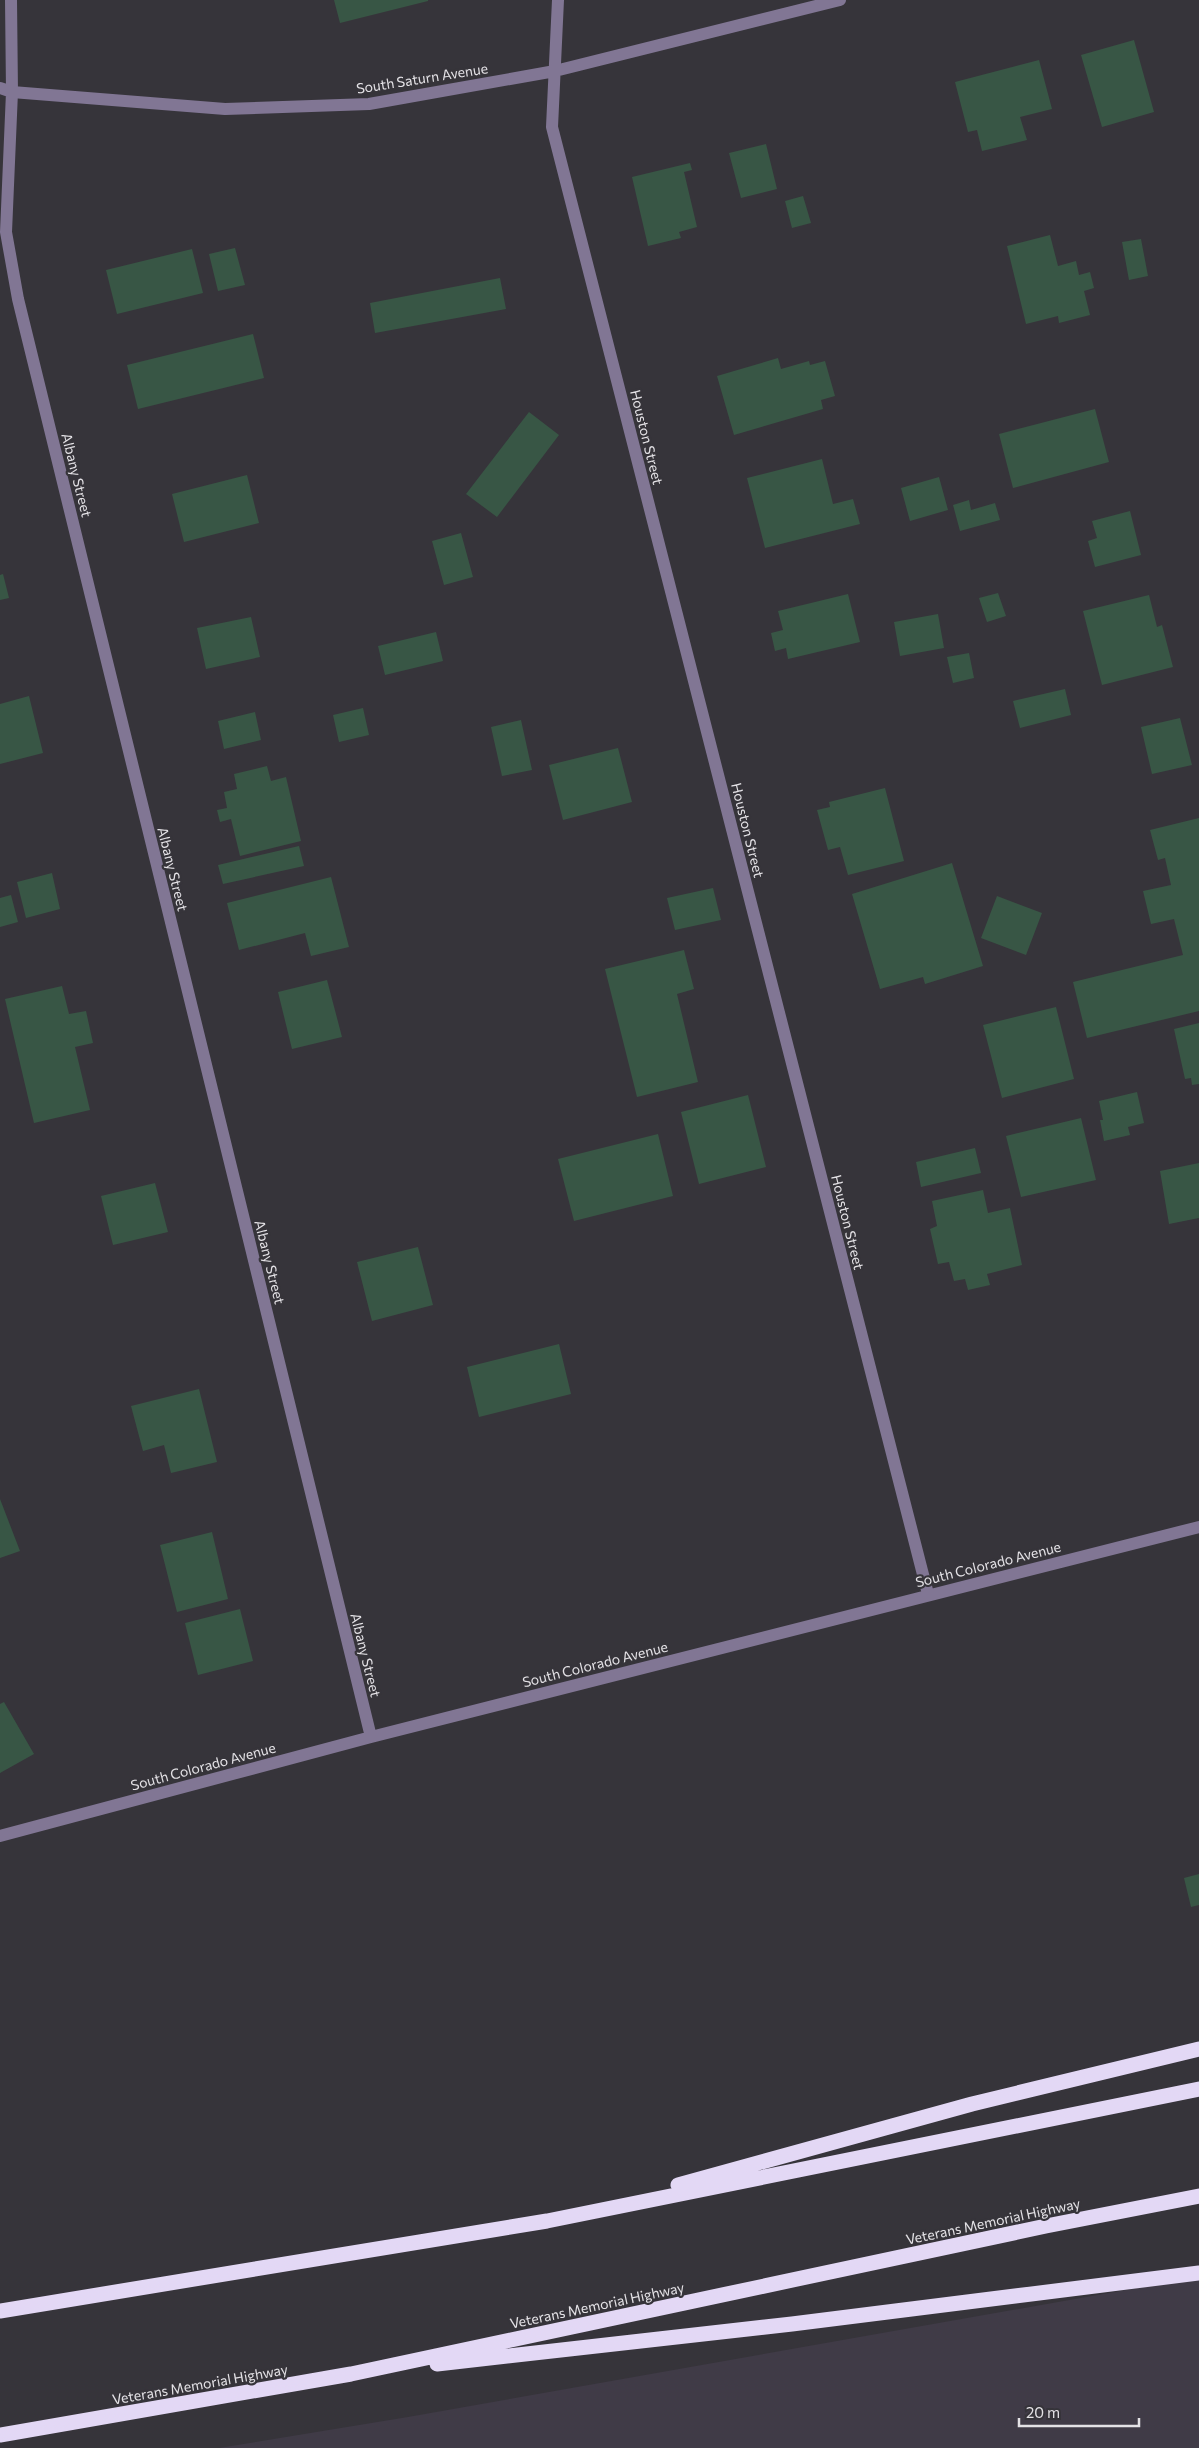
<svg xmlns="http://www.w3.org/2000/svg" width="1199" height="2448" font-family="Commissioner,sans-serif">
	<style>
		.built { fill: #403b47 }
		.building { fill: #385645 }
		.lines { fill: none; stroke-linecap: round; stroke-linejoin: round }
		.minor { stroke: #817694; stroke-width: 12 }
		.highway { stroke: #e3d8f5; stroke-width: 15 }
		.labels { text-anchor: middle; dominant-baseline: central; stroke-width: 4.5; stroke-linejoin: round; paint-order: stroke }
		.street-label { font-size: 14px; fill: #e4e2e6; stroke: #36343a }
	</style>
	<rect width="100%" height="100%" fill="#36343a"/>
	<path class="built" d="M 1199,2277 L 1199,2448 L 219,2448 L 408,2417 Z"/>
	<path class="building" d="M 334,0 L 428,0 L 428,1 L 340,23 Z
		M 1134,40 L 1154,112 L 1102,127 L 1081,55 Z
		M 1039,60 L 1052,109 L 1020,117 L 1027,140 L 982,151 L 977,130 L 968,132 L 955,82 Z
		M 766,144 L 777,189 L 741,198 L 729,153 Z
		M 690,163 L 692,170 L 684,172 L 697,227 L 679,232 L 681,238 L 648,246 L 632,177 Z
		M 803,196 L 811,223 L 792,228 L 785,201 Z
		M 1050,235 L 1058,266 L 1076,261 L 1079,275 L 1090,272 L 1094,288 L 1084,291 L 1090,315 L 1059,323 L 1058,316 L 1026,324 L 1007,246 Z
		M 1141,239 L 1148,276 L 1129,280 L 1122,242 Z
		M 235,248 L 245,285 L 218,291 L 209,254 Z
		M 192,249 L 203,293 L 117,314 L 106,270 Z
		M 500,278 L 506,309 L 375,333 L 370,303 Z
		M 253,334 L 264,378 L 138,409 L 127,365 Z
		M 778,358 L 781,369 L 809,361 L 810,365 L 825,361 L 835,396 L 821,400 L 823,409 L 734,435 L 717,376 Z
		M 1095,409 L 1109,462 L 1013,488 L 999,434 Z
		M 529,412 L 559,435 L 497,517 L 466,494 Z
		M 822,459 L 833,504 L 853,499 L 860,524 L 765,548 L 747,478 Z
		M 247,475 L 259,523 L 184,542 L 172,494 Z
		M 939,477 L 948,510 L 910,521 L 901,488 Z
		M 969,500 L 971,510 L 995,503 L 1000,520 L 960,531 L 953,505 Z
		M 1130,511 L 1141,555 L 1095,567 L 1088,541 L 1097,538 L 1092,521 Z
		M 461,533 L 473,577 L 444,585 L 432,541 Z
		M 3,574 L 9,598 L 0,600 L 0,575 Z
		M 998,593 L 1006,616 L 987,622 L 979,598 Z
		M 848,594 L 860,642 L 788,659 L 786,648 L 775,651 L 771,633 L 783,630 L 778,611 Z
		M 1149,595 L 1157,627 L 1162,625 L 1173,667 L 1102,685 L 1083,611 Z
		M 938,614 L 944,648 L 900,656 L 894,622 Z
		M 251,617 L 260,657 L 206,669 L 197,628 Z
		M 436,632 L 443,661 L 385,675 L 378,646 Z
		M 969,653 L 974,678 L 953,683 L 947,657 Z
		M 1065,689 L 1071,715 L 1020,728 L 1013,701 Z
		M 29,696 L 43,753 L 0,764 L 0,704 Z
		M 363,708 L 369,735 L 339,742 L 333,715 Z
		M 255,712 L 261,740 L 224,749 L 218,721 Z
		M 1180,718 L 1192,765 L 1152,774 L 1141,727 Z
		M 521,720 L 532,770 L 502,776 L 491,727 Z
		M 618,748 L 632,802 L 563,820 L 549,765 Z
		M 267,766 L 271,781 L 286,777 L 301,841 L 240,856 L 231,819 L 220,822 L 217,810 L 227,808 L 224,792 L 237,789 L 234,774 Z
		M 885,788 L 904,861 L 848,875 L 840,847 L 828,850 L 817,810 L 830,807 L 829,802 Z
		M 1199,818 L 1199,1011 L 1087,1038 L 1073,982 L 1183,955 L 1174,919 L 1151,924 L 1143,891 L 1171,885 L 1165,858 L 1158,860 L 1150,830 Z
		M 299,846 L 304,866 L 223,884 L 218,865 Z
		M 952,863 L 983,966 L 925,984 L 923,977 L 880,989 L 852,894 Z
		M 52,873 L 60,909 L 26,918 L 17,882 Z
		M 331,877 L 349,947 L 311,956 L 305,933 L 239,950 L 227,903 Z
		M 713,888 L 721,920 L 675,930 L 667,898 Z
		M 11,895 L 18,922 L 0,927 L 0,898 Z
		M 997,896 L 1042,913 L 1026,955 L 981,938 Z
		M 684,950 L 694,989 L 677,994 L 698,1082 L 637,1097 L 605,969 Z
		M 327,980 L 342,1037 L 292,1049 L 278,992 Z
		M 62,986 L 69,1014 L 86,1011 L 93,1043 L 75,1047 L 90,1110 L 34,1123 L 5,999 Z
		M 1056,1007 L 1074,1079 L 1002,1098 L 983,1025 Z
		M 1199,1023 L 1199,1084 L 1192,1085 L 1191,1078 L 1185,1079 L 1174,1029 Z
		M 1137,1092 L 1144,1123 L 1128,1127 L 1130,1135 L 1104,1141 L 1100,1120 L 1103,1120 L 1099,1101 Z
		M 748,1095 L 766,1167 L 699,1184 L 681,1112 Z
		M 1081,1118 L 1096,1180 L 1021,1197 L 1006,1136 Z
		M 658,1134 L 673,1196 L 574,1221 L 558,1159 Z
		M 975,1148 L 981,1173 L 921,1187 L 916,1162 Z
		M 1199,1163 L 1199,1218 L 1169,1224 L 1160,1171 Z
		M 155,1183 L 168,1232 L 113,1245 L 101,1196 Z
		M 983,1190 L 988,1213 L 1010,1208 L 1022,1265 L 987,1274 L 990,1285 L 968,1290 L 965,1279 L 954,1281 L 949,1262 L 938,1264 L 930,1229 L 937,1226 L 932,1201 Z
		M 418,1247 L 433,1305 L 372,1321 L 357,1262 Z
		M 559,1344 L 571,1394 L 479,1417 L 467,1367 Z
		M 199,1389 L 217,1462 L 171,1473 L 164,1445 L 143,1451 L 131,1406 Z
		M 0,1499 L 20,1551 L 0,1558 Z
		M 212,1532 L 228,1599 L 177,1612 L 160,1545 Z
		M 240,1609 L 253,1661 L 198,1675 L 185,1623 Z
		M 4,1702 L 34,1754 L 0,1773 L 0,1704 Z
		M 1199,1874 L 1199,1905 L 1191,1907 L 1184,1878 Z"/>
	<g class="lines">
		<path class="minor" d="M 11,0 L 12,92 L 6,232 L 18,299 L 371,1737
			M 558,0 L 552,127 L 928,1594
			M 0,88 L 12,92 L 225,109 L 369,104 L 555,71 L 840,0
			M 0,1836 L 371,1737 L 1199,1527"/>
		<path class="highway" d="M 678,2185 L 972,2104 L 1199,2049
			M 0,2311 L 547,2221 L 1199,2089
			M 437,2364 L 792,2324 L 1199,2273
			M 0,2435 L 351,2374 L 1046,2226 L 1199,2196"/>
	</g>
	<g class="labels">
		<g class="street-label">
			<text transform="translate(422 78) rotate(-9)">South Saturn Avenue</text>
			<text transform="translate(647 437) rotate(76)">Houston Street</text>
			<text transform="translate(77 475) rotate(76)">Albany Street</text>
			<text transform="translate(748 830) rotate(76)">Houston Street</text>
			<text transform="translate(173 869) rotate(76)">Albany Street</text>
			<text transform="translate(848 1222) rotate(76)">Houston Street</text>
			<text transform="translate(270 1262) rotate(76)">Albany Street</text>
			<text transform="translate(988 1564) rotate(-14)">South Colorado Avenue</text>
			<text transform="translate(366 1655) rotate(76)">Albany Street</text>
			<text transform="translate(595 1664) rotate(-14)">South Colorado Avenue</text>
			<text transform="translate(203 1766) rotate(-15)">South Colorado Avenue</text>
			<text transform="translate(993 2221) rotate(-12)">Veterans Memorial Highway</text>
			<text transform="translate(597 2305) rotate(-12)">Veterans Memorial Highway</text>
			<text transform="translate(200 2384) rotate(-10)">Veterans Memorial Highway</text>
		</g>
	</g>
	<path d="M1019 2418v8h120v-8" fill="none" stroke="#e4e2e6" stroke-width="2.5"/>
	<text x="1026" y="2418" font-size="15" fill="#e4e2e6" stroke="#36343a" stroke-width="4" paint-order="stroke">20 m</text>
</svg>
